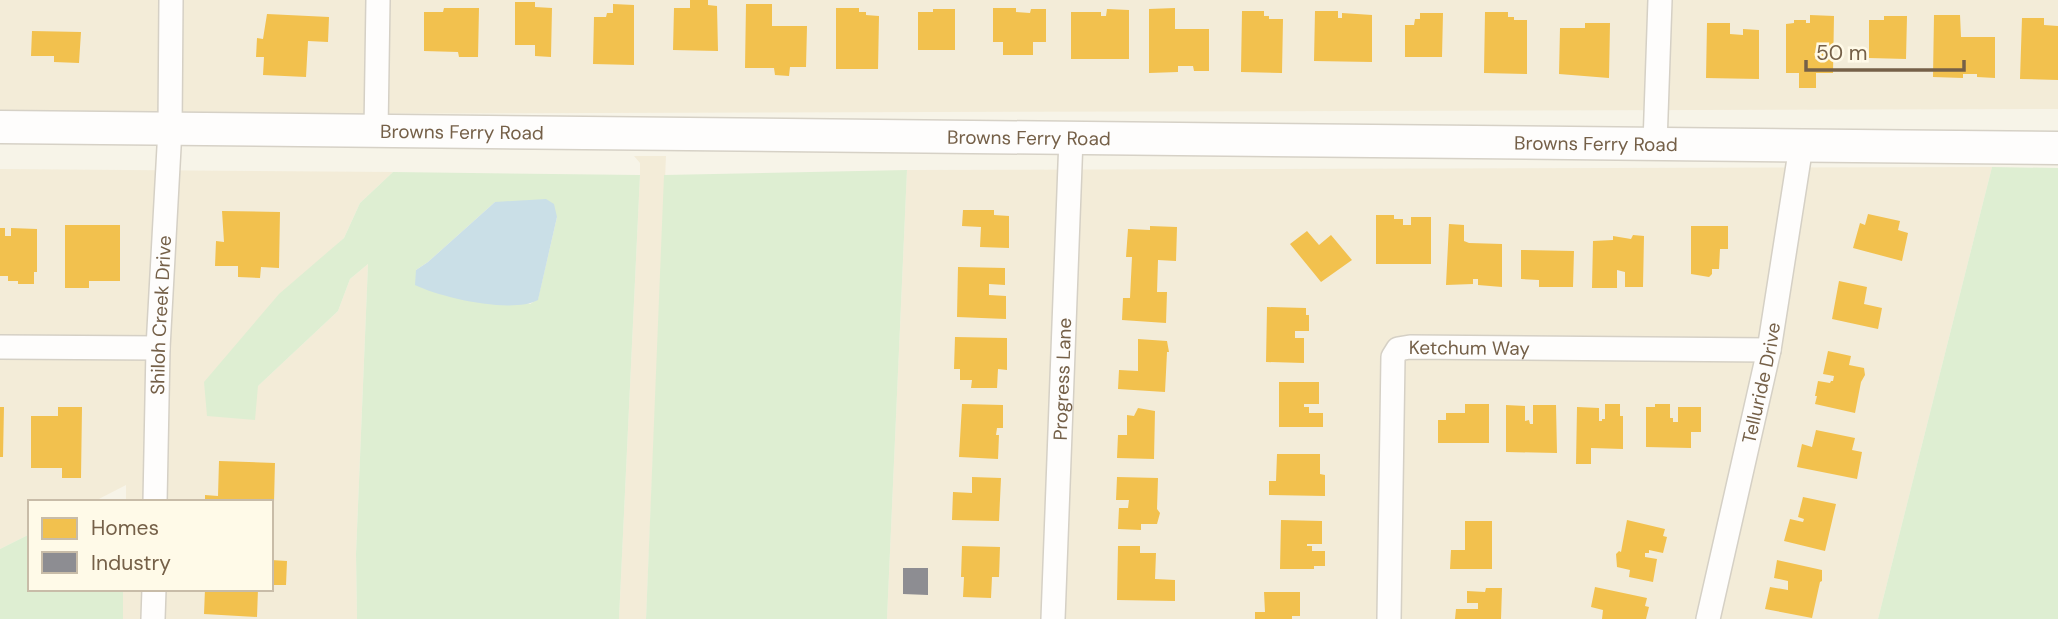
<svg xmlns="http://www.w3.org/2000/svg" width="2058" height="619" font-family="'DM Sans',sans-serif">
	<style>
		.residential { fill: #f3ecd8 }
		.green { fill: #deeed2; fill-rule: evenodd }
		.water { fill: #cadfe7 }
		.homes { fill: #f2c14e }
		.industry { fill: #8d8d92 }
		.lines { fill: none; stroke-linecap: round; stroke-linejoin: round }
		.street-casing { stroke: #d5d0c5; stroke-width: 26 }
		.secondary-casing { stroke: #d6d1c6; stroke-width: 35 }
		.street { stroke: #fefdfc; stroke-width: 23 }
		.secondary { stroke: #fefdfc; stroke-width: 32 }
		.labels { text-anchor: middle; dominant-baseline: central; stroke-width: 7; stroke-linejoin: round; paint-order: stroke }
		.street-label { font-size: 19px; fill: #756048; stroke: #fffae8 }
	</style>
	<rect width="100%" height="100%" fill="#f7f4e8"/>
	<path class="residential" d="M 0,0 L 2058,0 L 2058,109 L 231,114 L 0,111 Z
		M 634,156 L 666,156 L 646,619 L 619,619 L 640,175 L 640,163 Z
		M 1992,167 L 1878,619 L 887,619 L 907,170 Z
		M 0,169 L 393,172 L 360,203 L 344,238 L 319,261 L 258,386 L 338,311 L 350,279 L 368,264 L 356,554 L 357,619 L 123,619 L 123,589 L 271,589 L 271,502 L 126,502 L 126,485 L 93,502 L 30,502 L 30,534 L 0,549 Z"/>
	<path class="green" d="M 1992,167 L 2058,168 L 2058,619 L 1878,619 Z
		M 907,170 L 887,619 L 646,619 L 664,175 Z
		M 393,172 L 640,175 L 619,619 L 357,619 L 356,554 L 368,264 L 350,279 L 338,311 L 258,386 L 255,420 L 207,416 L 204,382 L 279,294 L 344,238 L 360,203 ZM 495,202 L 557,217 L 538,299 L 530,304 L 416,270 L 428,262 Z
		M 30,534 L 30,589 L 123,589 L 123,619 L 0,619 L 0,549 Z"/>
	<path class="water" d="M 546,199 L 554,204 L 557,217 L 538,300 C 512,314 442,298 415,285 L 416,270 L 428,262 L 495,202 Z"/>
	<path class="homes" d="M 690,0 L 708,0 L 708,5 L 717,6 L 718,51 L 673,50 L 674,8 L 690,8 Z
		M 515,2 L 535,2 L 535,7 L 552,8 L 551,57 L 535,56 L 535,45 L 515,45 Z
		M 613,4 L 634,5 L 634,65 L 593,64 L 594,17 L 606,17 L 607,13 L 613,13 Z
		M 746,4 L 772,4 L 772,26 L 807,26 L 806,67 L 790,67 L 789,76 L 775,75 L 774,68 L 745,68 Z
		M 444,8 L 479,8 L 478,57 L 459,57 L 458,52 L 424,51 L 424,12 L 443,12 Z
		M 836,8 L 859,8 L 859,12 L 866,12 L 866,15 L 879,16 L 878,69 L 836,69 Z
		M 993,8 L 1016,8 L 1016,12 L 1030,13 L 1031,9 L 1046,9 L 1046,42 L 1033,42 L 1033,55 L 1003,55 L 1003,42 L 993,42 Z
		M 1175,8 L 1175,29 L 1209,29 L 1209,71 L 1194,71 L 1193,66 L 1178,66 L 1178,72 L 1149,73 L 1149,9 Z
		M 933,9 L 955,9 L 955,50 L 918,50 L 918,12 L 933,12 Z
		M 1107,9 L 1129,10 L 1129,59 L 1071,59 L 1071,12 L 1101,12 L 1101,16 L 1106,16 Z
		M 1242,11 L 1264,11 L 1264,16 L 1269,16 L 1269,19 L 1283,19 L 1282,73 L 1241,72 Z
		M 1315,11 L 1338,11 L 1338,18 L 1342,18 L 1342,13 L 1372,15 L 1372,62 L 1314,61 Z
		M 1485,12 L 1508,12 L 1508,17 L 1514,17 L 1514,20 L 1527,20 L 1527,74 L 1484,73 Z
		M 1420,13 L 1443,13 L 1442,57 L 1405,57 L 1405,25 L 1414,25 L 1415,19 L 1420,19 Z
		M 267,14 L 329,17 L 328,42 L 308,41 L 306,77 L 263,75 L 264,57 L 256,57 L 257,38 L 263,39 Z
		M 1810,15 L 1834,16 L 1833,73 L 1816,73 L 1816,88 L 1799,88 L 1799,73 L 1786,73 L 1786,24 L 1794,23 L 1794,20 L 1806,20 L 1806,23 L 1810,23 Z
		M 1934,15 L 1960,15 L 1961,37 L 1995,37 L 1995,78 L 1977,77 L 1977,74 L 1963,74 L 1963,78 L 1933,77 Z
		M 1884,16 L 1907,16 L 1906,59 L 1869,58 L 1869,20 L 1884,20 Z
		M 2022,18 L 2044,18 L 2044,25 L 2058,26 L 2058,80 L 2020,79 Z
		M 1585,23 L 1610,23 L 1609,78 L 1559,74 L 1560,28 L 1585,28 Z
		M 1707,23 L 1730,23 L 1730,34 L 1743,35 L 1743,29 L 1759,30 L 1759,79 L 1706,78 Z
		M 32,31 L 81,32 L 79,63 L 54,62 L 54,56 L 31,56 Z
		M 963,210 L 994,210 L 994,215 L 1009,216 L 1009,248 L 980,247 L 981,227 L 962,226 Z
		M 222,211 L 280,212 L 279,268 L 261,267 L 260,278 L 238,277 L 238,266 L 215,266 L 216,241 L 224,242 Z
		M 1868,214 L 1900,221 L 1898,230 L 1908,233 L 1902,261 L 1853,248 L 1860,223 L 1865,225 Z
		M 1376,215 L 1394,215 L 1394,219 L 1403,219 L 1403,225 L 1411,225 L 1411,217 L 1431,217 L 1431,264 L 1376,264 Z
		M 1449,224 L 1464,225 L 1464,241 L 1469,243 L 1502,244 L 1502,287 L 1478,285 L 1478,279 L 1473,279 L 1473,284 L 1446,285 Z
		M 65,225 L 120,225 L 120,281 L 89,281 L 89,288 L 65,288 Z
		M 1150,226 L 1177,227 L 1176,261 L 1158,260 L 1157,292 L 1167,292 L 1166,323 L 1122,320 L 1123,298 L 1130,298 L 1132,257 L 1126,257 L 1128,229 L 1150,230 Z
		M 1691,226 L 1728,226 L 1728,249 L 1720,249 L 1719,269 L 1712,269 L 1712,274 L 1709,277 L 1691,274 Z
		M 0,228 L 5,228 L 5,236 L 11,236 L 11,228 L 37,229 L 37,272 L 34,272 L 34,284 L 18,284 L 18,281 L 8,281 L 8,276 L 0,276 Z
		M 1307,231 L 1319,245 L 1331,235 L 1352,260 L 1321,282 L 1290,244 Z
		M 1633,235 L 1644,236 L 1643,287 L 1625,287 L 1625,272 L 1617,270 L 1617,288 L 1592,288 L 1593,241 L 1613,240 L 1613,236 L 1631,239 Z
		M 1521,250 L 1574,251 L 1573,287 L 1539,287 L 1539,280 L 1521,279 Z
		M 958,267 L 1005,268 L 1005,285 L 989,284 L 989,295 L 1006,296 L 1006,319 L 957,317 Z
		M 1839,281 L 1867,287 L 1864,304 L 1882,308 L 1878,329 L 1832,319 Z
		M 1267,307 L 1306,308 L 1306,315 L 1309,315 L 1309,331 L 1295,331 L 1295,338 L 1304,338 L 1304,363 L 1266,362 Z
		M 955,337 L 1007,338 L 1007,370 L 998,369 L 997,388 L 971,388 L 972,380 L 960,380 L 960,369 L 954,369 Z
		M 1138,339 L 1167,341 L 1169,352 L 1167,352 L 1165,392 L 1118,389 L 1119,370 L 1138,371 Z
		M 1828,351 L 1851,356 L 1849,365 L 1864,368 L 1865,375 L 1861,382 L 1855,413 L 1815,404 L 1817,396 L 1815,396 L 1818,381 L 1830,383 L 1831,381 L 1833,381 L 1834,376 L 1823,374 Z
		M 1279,382 L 1319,382 L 1319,404 L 1304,404 L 1304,407 L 1309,407 L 1309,413 L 1323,413 L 1323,427 L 1279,427 Z
		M 962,404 L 1003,405 L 1003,428 L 997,428 L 996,435 L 999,435 L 998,459 L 959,457 Z
		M 1465,404 L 1489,404 L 1489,443 L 1438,443 L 1438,420 L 1446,420 L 1446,413 L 1465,413 Z
		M 1605,404 L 1620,404 L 1620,416 L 1623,416 L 1623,449 L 1591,448 L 1591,464 L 1576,464 L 1577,407 L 1599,408 L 1599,421 L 1602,421 L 1602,419 L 1605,419 Z
		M 1655,404 L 1670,404 L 1670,418 L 1673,418 L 1673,422 L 1678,422 L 1678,407 L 1701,407 L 1701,432 L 1691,432 L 1691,448 L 1646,447 L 1646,407 L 1655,407 Z
		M 1506,405 L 1525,406 L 1525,421 L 1529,420 L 1530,424 L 1533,424 L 1533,405 L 1556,405 L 1557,453 L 1506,452 Z
		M 0,407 L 4,407 L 3,457 L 0,457 Z
		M 58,407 L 82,407 L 81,478 L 62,478 L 62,468 L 31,468 L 31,416 L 58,416 Z
		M 1138,408 L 1155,411 L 1154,459 L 1117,458 L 1118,435 L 1127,435 L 1127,415 L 1134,416 Z
		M 1816,430 L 1855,438 L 1852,450 L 1862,452 L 1857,479 L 1797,467 L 1802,444 L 1812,447 Z
		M 1277,454 L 1320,454 L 1320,474 L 1325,475 L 1325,496 L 1269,495 L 1269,481 L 1276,481 Z
		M 219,461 L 275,463 L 274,502 L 205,502 L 205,495 L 218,496 Z
		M 972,477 L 1001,478 L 999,521 L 952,520 L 953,492 L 972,493 Z
		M 1117,477 L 1158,478 L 1157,509 L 1160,513 L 1157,524 L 1141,524 L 1141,530 L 1118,529 L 1119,508 L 1128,508 L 1129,500 L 1116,500 Z
		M 1803,497 L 1836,504 L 1825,551 L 1784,541 L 1790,519 L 1803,522 L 1804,519 L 1798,517 Z
		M 1281,520 L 1322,521 L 1322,544 L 1307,544 L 1307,546 L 1312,546 L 1312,551 L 1325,551 L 1325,566 L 1314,566 L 1314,569 L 1280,569 Z
		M 1627,520 L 1665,529 L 1663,536 L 1667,537 L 1663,553 L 1649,550 L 1649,553 L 1645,553 L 1645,557 L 1657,559 L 1653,582 L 1629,577 L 1630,570 L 1617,567 L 1616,554 L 1619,551 L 1621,552 Z
		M 1465,521 L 1492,521 L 1492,569 L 1450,569 L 1451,550 L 1465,550 Z
		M 962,546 L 1000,547 L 999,577 L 992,577 L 991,598 L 963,597 L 964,577 L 961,577 Z
		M 1118,546 L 1140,546 L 1140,553 L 1156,553 L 1155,579 L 1175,580 L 1175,601 L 1117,600 Z
		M 271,560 L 287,561 L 286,585 L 271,585 Z
		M 1777,560 L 1822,570 L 1822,581 L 1820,582 L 1812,618 L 1765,609 L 1770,587 L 1788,590 L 1788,581 L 1774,578 Z
		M 1595,587 L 1647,598 L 1645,606 L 1649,607 L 1646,619 L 1602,619 L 1603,610 L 1591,607 Z
		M 1486,588 L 1502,588 L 1501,619 L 1455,619 L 1456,609 L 1478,609 L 1478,603 L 1467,603 L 1467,591 L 1485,592 Z
		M 205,589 L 258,589 L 257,617 L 204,614 Z
		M 1264,592 L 1300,592 L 1300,616 L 1292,616 L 1292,619 L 1255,619 L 1255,612 L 1265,612 Z"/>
	<path class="industry" d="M 903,568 L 928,568 L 928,595 L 903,594 Z"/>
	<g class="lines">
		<defs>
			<g id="street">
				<path d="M 376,131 L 378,0"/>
				<path d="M 1655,144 L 1660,0"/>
				<path d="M 0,347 L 158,348"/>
				<path id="s1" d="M 155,502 L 158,348 L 170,129 L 171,0"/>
				<path d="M 153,619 L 154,589"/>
				<path id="s2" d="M 1053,619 L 1071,138"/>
				<path id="s3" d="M 1389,619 L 1393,357 L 1398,349 L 1410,347 L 1769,350"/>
				<path id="s4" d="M 1708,619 L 1769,350 L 1801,146"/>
			</g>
			<g id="secondary">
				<path id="s5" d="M 0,127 L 2058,148"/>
			</g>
		</defs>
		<use href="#street" class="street-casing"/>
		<use href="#secondary" class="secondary-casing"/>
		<use href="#street" class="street"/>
		<use href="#secondary" class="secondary"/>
	</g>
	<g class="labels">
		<g class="street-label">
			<text stroke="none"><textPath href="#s5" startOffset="462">Browns Ferry Road</textPath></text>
			<text stroke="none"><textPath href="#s5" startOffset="1029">Browns Ferry Road</textPath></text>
			<text stroke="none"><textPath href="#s5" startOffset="1596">Browns Ferry Road</textPath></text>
			<text stroke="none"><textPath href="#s1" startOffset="187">Shiloh Creek Drive</textPath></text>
			<text stroke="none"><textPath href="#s3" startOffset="343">Ketchum Way</textPath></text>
			<text stroke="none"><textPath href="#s2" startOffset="240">Progress Lane</textPath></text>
			<text stroke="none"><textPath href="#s4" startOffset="242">Telluride Drive</textPath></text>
		</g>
	</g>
	<rect x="28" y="500" width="245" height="91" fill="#fffae8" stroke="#c8bca8" stroke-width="2"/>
	<rect x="42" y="518" width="35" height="21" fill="#f2c14e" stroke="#c8bca8" stroke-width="2"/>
	<text x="91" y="535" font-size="21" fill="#756048">Homes</text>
	<rect x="42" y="552" width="35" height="21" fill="#8d8d92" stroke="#c8bca8" stroke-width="2"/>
	<text x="91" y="570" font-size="21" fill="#756048">Industry</text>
	<path d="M1806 60v10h158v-10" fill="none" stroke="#756048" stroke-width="3.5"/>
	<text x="1816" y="60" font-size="21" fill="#756048" stroke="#fffae8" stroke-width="5" paint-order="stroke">50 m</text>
</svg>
